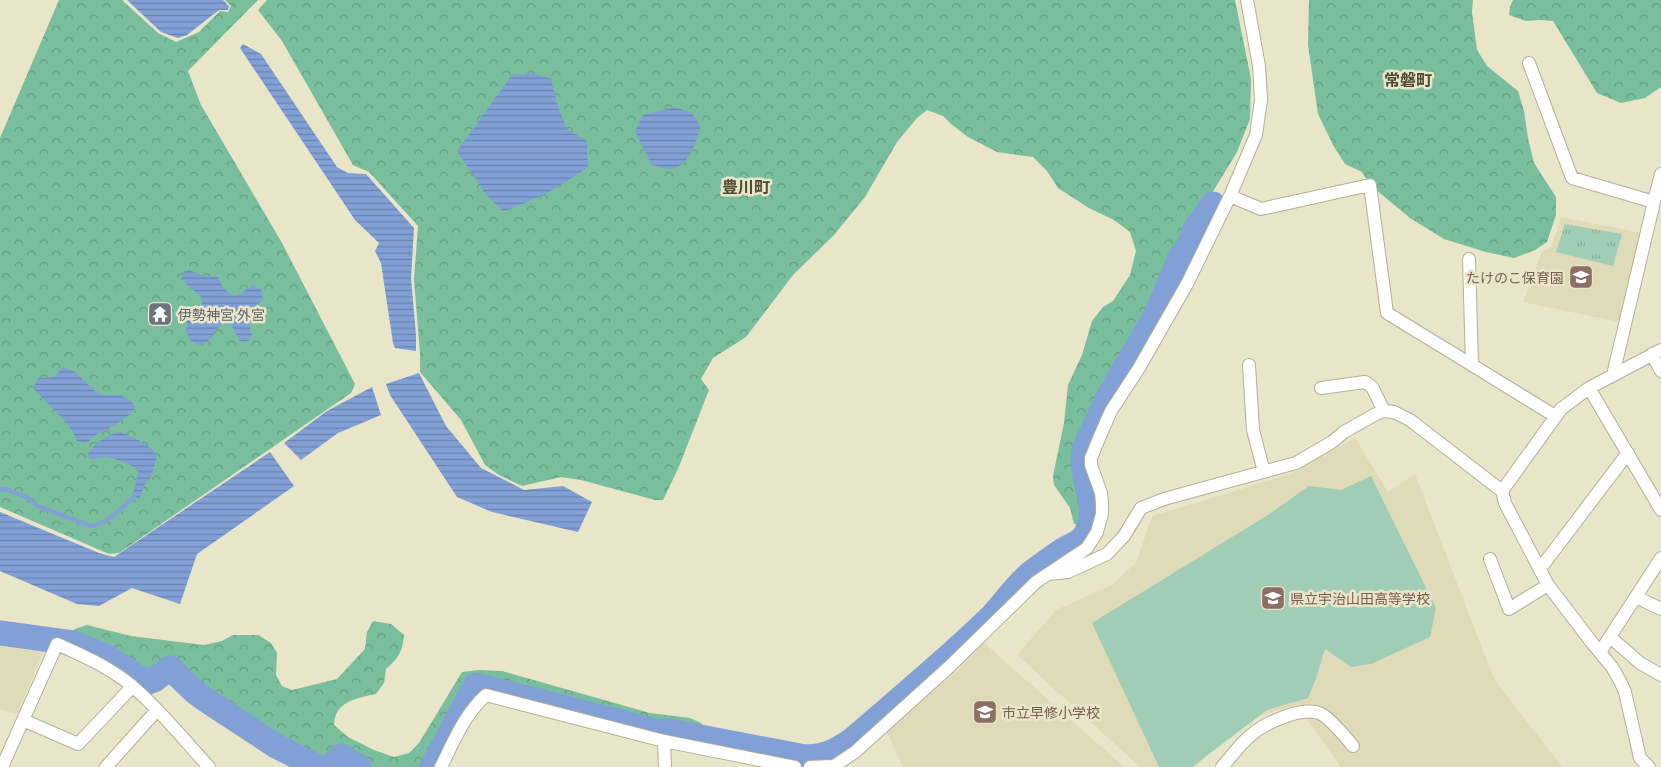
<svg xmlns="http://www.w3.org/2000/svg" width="1661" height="767" font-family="'Titillium Web','Noto Sans JP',sans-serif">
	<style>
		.built { fill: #dfdab7 }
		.grass { fill: #9fcdb5 }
		.forest { fill: url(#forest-crowns) }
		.park { fill: url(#park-tufts) }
		.water { fill: url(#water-rules) }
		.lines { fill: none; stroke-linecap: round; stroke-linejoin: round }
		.stream { stroke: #81a0d5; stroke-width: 4.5 }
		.river { stroke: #81a0d5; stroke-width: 25 }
		.minor-casing { stroke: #b4af95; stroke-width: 14 }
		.minor { stroke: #fff; stroke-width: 12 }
		.labels { text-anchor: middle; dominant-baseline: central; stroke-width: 5; stroke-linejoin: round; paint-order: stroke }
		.education-label { font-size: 14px; fill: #785e54; stroke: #e9e5c9; text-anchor: start }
		.worship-label { font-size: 14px; fill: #5b616d; stroke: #e9e5c9; text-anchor: start }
		.quarter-label { font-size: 16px; font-weight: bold; fill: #4d4932; stroke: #e9e5c9 }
	</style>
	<defs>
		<pattern id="forest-crowns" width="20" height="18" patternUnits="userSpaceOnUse" patternTransform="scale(1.25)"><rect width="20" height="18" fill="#79bf9d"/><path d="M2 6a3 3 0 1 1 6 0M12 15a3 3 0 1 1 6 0" fill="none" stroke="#649c80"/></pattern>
		<pattern id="park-tufts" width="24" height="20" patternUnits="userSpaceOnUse" patternTransform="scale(1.25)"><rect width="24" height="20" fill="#9fcdb5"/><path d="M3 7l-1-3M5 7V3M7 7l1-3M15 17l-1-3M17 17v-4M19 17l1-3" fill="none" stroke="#89b09c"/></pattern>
		<pattern id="water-rules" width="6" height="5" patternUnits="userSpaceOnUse" patternTransform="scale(1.25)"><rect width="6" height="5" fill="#81a0d5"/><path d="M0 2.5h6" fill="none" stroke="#6a83ad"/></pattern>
	</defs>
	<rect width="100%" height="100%" fill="#e9e5c9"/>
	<path class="built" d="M 1561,217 L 1641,233 L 1620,322 L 1523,302 L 1542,251 L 1551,247 Z
		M 1355,438 L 1388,492 L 1415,474 L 1494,679 L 1562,767 L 1341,767 L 1297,705 L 1242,721 L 1195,767 L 1140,767 L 1017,655 L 1056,610 L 1110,586 L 1136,563 L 1152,516 L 1291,474 Z
		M 0,637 L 47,643 L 17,714 L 0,709 Z
		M 984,643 L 1124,767 L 903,767 L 887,732 L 958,670 Z"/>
	<path class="grass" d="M 1371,476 L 1436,608 L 1430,637 L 1371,664 L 1351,667 L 1325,649 L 1315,681 L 1308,698 L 1267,710 L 1192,767 L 1159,767 L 1092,623 L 1268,515 L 1309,486 L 1341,490 Z"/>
	<path class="forest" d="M 59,0 L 122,0 L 158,33 L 176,42 L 199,32 L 220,11 L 228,12 L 231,6 L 225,0 L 258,0 L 188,71 L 201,105 L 282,243 L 355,384 L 351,393 L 119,553 L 109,554 L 0,507 L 0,138 Z
		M 267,0 L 1235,0 L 1251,79 L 1250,119 L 1237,152 L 1189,231 L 1145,323 L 1097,410 L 1077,464 L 1083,517 L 1080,525 L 1074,524 L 1070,508 L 1054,485 L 1053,476 L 1064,423 L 1068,385 L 1082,355 L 1092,321 L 1103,307 L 1113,301 L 1130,275 L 1136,251 L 1130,232 L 1114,220 L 1089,208 L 1058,188 L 1047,171 L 1033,157 L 997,152 L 968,137 L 951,124 L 943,116 L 927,110 L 917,118 L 897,142 L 865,197 L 834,235 L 793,275 L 746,337 L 713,358 L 701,379 L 709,390 L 678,469 L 663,500 L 655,500 L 581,480 L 561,477 L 522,486 L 499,475 L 485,465 L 461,420 L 420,372 L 420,353 L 414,280 L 418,226 L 369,172 L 353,165 L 282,41 L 258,10 Z
		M 1309,0 L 1473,0 L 1472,12 L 1477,50 L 1487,66 L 1518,91 L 1524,111 L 1528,138 L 1534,163 L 1556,197 L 1556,215 L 1547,242 L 1535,250 L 1514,258 L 1486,252 L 1444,239 L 1410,218 L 1370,185 L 1362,172 L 1345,164 L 1333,145 L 1318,114 L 1308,45 Z
		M 1513,0 L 1661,0 L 1661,87 L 1645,98 L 1621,103 L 1597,93 L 1553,21 L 1540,20 L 1526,21 L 1509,15 L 1510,7 Z
		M 373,621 L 391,624 L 404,635 C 403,651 398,659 386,669 L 384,683 L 376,694 C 357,698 335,701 334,725 L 348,737 L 374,750 L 394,757 L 409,753 L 419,743 L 462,672 L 479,670 L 502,671 L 650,713 L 690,718 L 701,723 L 705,729 L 695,733 L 643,724 L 475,683 L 429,767 L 365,767 L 340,753 L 327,767 L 325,767 C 271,737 214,708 170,664 L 152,677 L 148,677 L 108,652 L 76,639 L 72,634 L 75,629 L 87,625 L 131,636 L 204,645 L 222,641 L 233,635 L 258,635 L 271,643 L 277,653 L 276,675 L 282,686 L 292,690 L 337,679 L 365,649 L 367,632 Z"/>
	<path class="park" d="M 1565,224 L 1622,234 L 1613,266 L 1556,252 Z"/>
	<path class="water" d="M 127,0 L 223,0 L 229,6 L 228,10 L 219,10 L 187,35 L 178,38 L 161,32 Z
		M 243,44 L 261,54 L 337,167 L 348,173 L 366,174 L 414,228 L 411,278 L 416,335 L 416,351 L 395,348 L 393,343 L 381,263 L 375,251 L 379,243 L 355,220 L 240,48 Z
		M 533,73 L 551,79 L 558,107 L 567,129 L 587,141 L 588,167 C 562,186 534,201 503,211 L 487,196 L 457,151 L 512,75 Z
		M 675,107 L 692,113 L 701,127 C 695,143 688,171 667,169 C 662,168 656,166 651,164 L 635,131 L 643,115 Z
		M 189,270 L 204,276 L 218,277 L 223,288 L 233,296 L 238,295 L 253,285 L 261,289 L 263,298 C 249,317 244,309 252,335 L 249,340 L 245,342 L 240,341 L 231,325 L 223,322 C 214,331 212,343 198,345 C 185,340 182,325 192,314 C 197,309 200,308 203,301 L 201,297 L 181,279 L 184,271 Z
		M 63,367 L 75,372 L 96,392 L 104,395 L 120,395 L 131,401 L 135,407 L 131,414 L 107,430 L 97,434 L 89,441 L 84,443 L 77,441 L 71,429 L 62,418 L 35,390 L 34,387 L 38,378 L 54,377 Z
		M 419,373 L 446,426 L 481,468 L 524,490 L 563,486 L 592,502 L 578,532 L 492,512 L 457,497 L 390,395 L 386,384 Z
		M 372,387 L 381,415 L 338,433 L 301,460 L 284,443 L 327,411 Z
		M 120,432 C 133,437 151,444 157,457 L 151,477 L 145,484 L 140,497 L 138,499 L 133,496 C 133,492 138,474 138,472 C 137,466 112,457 106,457 C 99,457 95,461 87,457 C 91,444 108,435 120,432 Z
		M 270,452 L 294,486 L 197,554 L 180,604 L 132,588 L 99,606 L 77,604 L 0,571 L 0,512 L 99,553 L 114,557 Z"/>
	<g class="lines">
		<path class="stream" d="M 0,489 L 8,490 L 26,497 L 38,506 L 90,526 C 106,526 122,507 134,497"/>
		<path class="river" d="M 0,633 L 73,643 L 108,657 L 136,676 L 149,682 L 154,680 L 170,668 L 195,692 L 209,702 L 276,746 L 318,767
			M 331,767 L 341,756 L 359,767
			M 432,767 L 476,685 L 660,732 L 669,731 L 800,756 C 821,759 835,752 852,740 C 898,700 947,660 991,617 C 1005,602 1016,585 1032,572 C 1042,565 1052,557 1063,550 C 1073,544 1084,542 1088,529 C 1099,502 1077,474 1085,447 L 1107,399 L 1156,315 L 1180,258 L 1187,249 L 1196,228 L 1213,204"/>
		<defs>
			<path id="minor" d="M 1529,63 L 1572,178 L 1654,202 L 1613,375
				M 1230,196 L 1261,209 L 1370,185 L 1387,313 L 1472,365
				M 1654,202 L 1661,174
				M 1469,259 L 1472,365 L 1555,416
				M 1652,354 L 1661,371
				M 1249,365 L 1253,430 L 1264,472
				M 1321,388 L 1365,382 L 1372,387 L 1384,411
				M 1589,388 L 1661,510
				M 1502,491 L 1561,409 L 1589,388 L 1661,350
				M 1490,559 L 1509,609 L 1548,585
				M 1540,568 L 1546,561 L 1628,453
				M 1048,574 L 1068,572 L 1107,554 L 1124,536 L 1141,508 L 1164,499 L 1296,463 L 1332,442 L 1344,432 L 1376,414 L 1384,411 L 1394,412 L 1410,420 L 1502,491 L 1505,503 L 1548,585 L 1593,644 L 1612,667 L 1620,681 L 1625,692 L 1640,758 L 1649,767
				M 1636,597 L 1661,609
				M 1610,637 L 1640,663 L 1661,675
				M 1600,652 L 1661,558
				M 23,720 L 78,744 L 132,687
				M 664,741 L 665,767
				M 2,767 L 57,644 C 86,657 116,670 140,693 C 165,716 186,742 209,767
				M 106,767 L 157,710
				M 441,767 C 454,741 464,715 486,695 L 664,741 L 795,767
				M 810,767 L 834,766 L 855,752 L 949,667 L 1036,582 L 1087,548 L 1097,532 L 1102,514 L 1102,502 L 1101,493 L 1091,465 L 1091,458 L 1100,436 L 1111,411 L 1139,368 L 1187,284 L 1230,196 L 1256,135 L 1261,100 L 1259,66 L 1247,0
				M 1222,767 C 1231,757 1240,744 1251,735 C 1265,723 1305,704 1323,715 C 1334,723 1344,735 1353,746"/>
		</defs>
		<use href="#minor" class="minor-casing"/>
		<use href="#minor" class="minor"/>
	</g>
	<defs>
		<symbol id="school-square" viewBox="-11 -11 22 22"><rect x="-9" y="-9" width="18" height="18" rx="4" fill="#8d6e63" stroke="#e9e5c9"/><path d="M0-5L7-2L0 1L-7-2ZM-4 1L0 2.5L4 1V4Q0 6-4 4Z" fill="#fff"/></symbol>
		<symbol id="temple-square" viewBox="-11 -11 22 22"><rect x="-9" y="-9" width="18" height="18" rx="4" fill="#6b7280" stroke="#e9e5c9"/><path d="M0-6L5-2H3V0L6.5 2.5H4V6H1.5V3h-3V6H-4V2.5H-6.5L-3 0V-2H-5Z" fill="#fff"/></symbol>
	</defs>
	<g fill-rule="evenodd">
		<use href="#school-square" x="1567" y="263" width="28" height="28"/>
		<use href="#temple-square" x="146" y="300" width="28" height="28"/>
		<use href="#school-square" x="1259" y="584" width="28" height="28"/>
		<use href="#school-square" x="971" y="698" width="28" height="28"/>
	</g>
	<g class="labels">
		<g class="education-label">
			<text x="1564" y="277" text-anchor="end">たけのこ保育園</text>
			<text x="1290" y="598">県立宇治山田高等学校</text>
			<text x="1002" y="712">市立早修小学校</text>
		</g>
		<g class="worship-label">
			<text x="178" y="314">伊勢神宮 外宮</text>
		</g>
		<g class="quarter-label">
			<text x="1408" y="80">常磐町</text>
			<text x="746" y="187">豊川町</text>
		</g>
	</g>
</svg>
